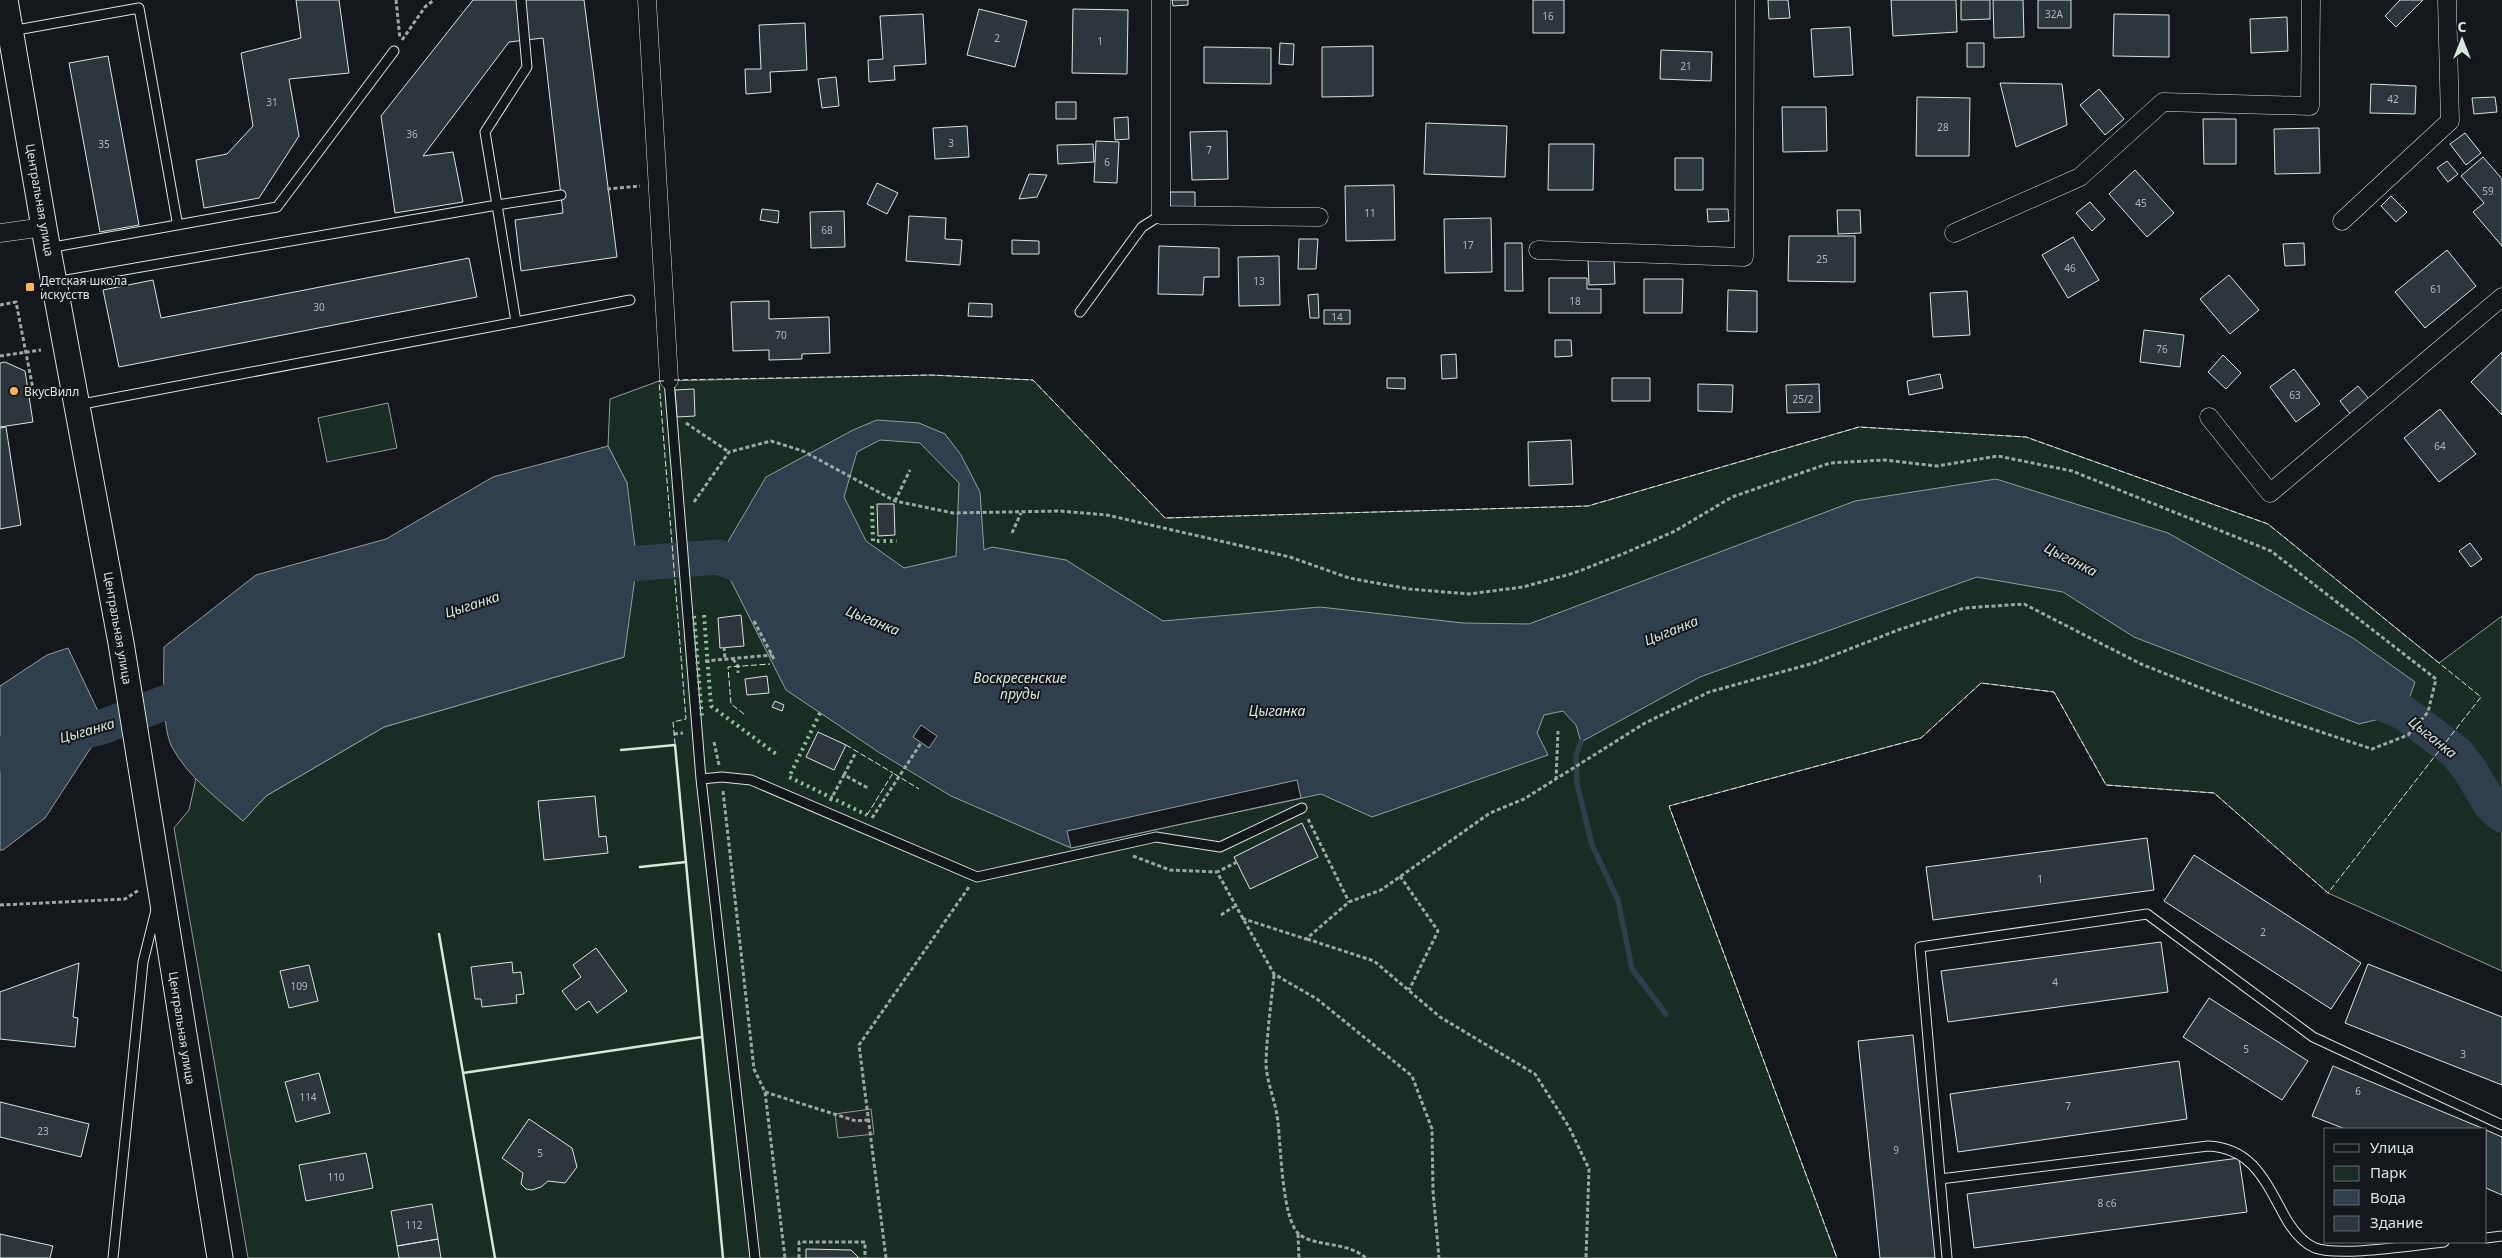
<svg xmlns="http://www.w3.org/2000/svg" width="2502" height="1258" font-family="'Noto Sans',sans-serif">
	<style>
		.green { fill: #1a2d24; stroke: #939e99 }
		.parking { fill: #24282b; stroke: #939e99 }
		.water { fill: #2f3f4d; stroke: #939e99; fill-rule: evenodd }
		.pier { fill: #14181c; stroke: #939e99 }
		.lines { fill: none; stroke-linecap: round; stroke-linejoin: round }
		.stream { stroke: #2f3f4d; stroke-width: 5.5 }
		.river { stroke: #2f3f4d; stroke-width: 35 }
		.building { fill: #2c363c; stroke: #d8e6dc }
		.service-casing { stroke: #d8e6dc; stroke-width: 11 }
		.minor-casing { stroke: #d8e6dc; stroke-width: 19 }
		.secondary-casing { stroke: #d8e6dc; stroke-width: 27 }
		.path { stroke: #9da8a2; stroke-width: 3; stroke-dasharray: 4 2.5; stroke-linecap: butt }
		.service { stroke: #14181c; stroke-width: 9 }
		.minor { stroke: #14181c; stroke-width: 18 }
		.secondary { stroke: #14181c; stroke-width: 25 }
		.hedge { stroke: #8ac095; stroke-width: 4; stroke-dasharray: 2.5 4; stroke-linecap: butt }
		.fence { stroke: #d8e6dc; stroke-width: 1; stroke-dasharray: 6 2.5; stroke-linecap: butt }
		.wall { stroke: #d8e6dc; stroke-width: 2.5 }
		.poi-dot { fill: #ffb74d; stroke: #14181c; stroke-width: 2 }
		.labels { text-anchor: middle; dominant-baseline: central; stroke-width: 4; stroke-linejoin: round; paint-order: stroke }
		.number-label { font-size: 10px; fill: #adbab4 }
		.street-label { font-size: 12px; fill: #d8e6dc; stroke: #14181c }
		.poi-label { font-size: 12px; fill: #d8e6dc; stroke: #14181c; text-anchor: start }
		.water-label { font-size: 14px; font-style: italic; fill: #d8e6dc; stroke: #14181c }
	</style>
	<rect width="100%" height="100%" fill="#14181c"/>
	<path class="green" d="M 931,375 L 1033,380 L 1165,518 L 1588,506 L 1859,427 L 2026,437 L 2268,524 L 2439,663 L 2502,616 L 2502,971 L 2328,893 L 2214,793 L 2106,785 L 2054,692 L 1981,683 L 1921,738 L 1669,806 L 1837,1258 L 248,1258 L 174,828 L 189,810 L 196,779 L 243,821 L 266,796 L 384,727 L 624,657 L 627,483 L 608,446 L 610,399 L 659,381 Z
		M 388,403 L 397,448 L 327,462 L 318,418 Z"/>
	<path class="parking" d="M 871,1109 L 874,1134 L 838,1138 L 835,1114 Z"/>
	<path class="water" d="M 877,420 L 919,423 L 945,434 L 961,455 L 980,492 L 984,550 L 992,547 L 1066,560 L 1163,621 L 1320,607 L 1463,623 L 1529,624 L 1855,501 L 1996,479 L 2168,533 L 2353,638 L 2415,682 L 2404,713 L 2359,724 L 2134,637 L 2063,592 L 1977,577 L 1700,677 L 1581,742 L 1576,725 L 1563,711 L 1544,715 L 1537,733 L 1548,755 L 1372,817 L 1321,794 L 1071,848 L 951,796 L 880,753 L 786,690 L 719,557 L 766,477 L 853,430 ZM 880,440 L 920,443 L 959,483 L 956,556 L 904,568 L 866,541 L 844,497 L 857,452 Z
		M 608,446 L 627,483 L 637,563 L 624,657 L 384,727 L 266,796 L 243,821 C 218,799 188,777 172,747 C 161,726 164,671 164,647 L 256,575 L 386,539 L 493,477 Z
		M 68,648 L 105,726 L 45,818 L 3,850 L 0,850 L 0,686 L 47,655 Z"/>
	<path class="pier" d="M 921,725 L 937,736 L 929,748 L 913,737 Z
		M 1297,780 L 1301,798 L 1071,848 L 1067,831 Z"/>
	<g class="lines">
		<path class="stream" d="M 1581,742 L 1576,755 L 1577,784 L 1592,845 L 1618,900 L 1632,969 L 1666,1014"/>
		<path class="river" d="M 590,567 L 719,557 L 764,575
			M 2360,694 L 2404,713 L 2456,752 L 2470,770 L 2490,804 L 2502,815
			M 0,754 L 105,726 L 164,703 L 209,688"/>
	</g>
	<path class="building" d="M 296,0 L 339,0 L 349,73 L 289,79 L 299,136 L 259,198 L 204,208 L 196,160 L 227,154 L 253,126 L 241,53 L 301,38 Z
		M 473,0 L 584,0 L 617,257 L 521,271 L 515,220 L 563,213 L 543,38 L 509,42 L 423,156 L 453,152 L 463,202 L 395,213 L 381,116 Z
		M 1172,0 L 1188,0 L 1188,5 L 1173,6 Z
		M 1533,0 L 1564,0 L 1564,33 L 1533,33 Z
		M 1768,0 L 1788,0 L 1790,18 L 1769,19 Z
		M 1891,0 L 1956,0 L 1957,32 L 1893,36 Z
		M 1961,0 L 1990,0 L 1990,19 L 1961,20 Z
		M 1993,0 L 2023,0 L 2024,37 L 1994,38 Z
		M 2038,0 L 2071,0 L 2071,28 L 2038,28 Z
		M 2400,0 L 2423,0 L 2396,27 L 2385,16 Z
		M 979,9 L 1027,21 L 1015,67 L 967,55 Z
		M 1073,9 L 1128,10 L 1127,74 L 1072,73 Z
		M 923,14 L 926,64 L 894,66 L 895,80 L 869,82 L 868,60 L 883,59 L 880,16 Z
		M 2114,14 L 2169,15 L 2169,57 L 2113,56 Z
		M 2287,17 L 2288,51 L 2251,53 L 2250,19 Z
		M 805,23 L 807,70 L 770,72 L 771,92 L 746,94 L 745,69 L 761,69 L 759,25 Z
		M 1850,27 L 1853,75 L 1814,77 L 1811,29 Z
		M 1280,43 L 1294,44 L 1293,65 L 1279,64 Z
		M 1967,43 L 1984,43 L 1984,67 L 1967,67 Z
		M 1373,46 L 1373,96 L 1322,97 L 1322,47 Z
		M 1204,47 L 1271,48 L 1271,84 L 1204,83 Z
		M 1661,50 L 1712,52 L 1711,81 L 1660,79 Z
		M 108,56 L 139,225 L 100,232 L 69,63 Z
		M 836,77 L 839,106 L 822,108 L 818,79 Z
		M 2000,83 L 2062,84 L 2067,125 L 2016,147 Z
		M 2371,84 L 2416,86 L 2415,114 L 2370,113 Z
		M 2099,89 L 2124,119 L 2105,135 L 2080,105 Z
		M 1917,97 L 1970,98 L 1969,156 L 1916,156 Z
		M 2495,97 L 2497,112 L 2474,114 L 2472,98 Z
		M 1056,102 L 1076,102 L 1076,119 L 1056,119 Z
		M 1782,107 L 1826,107 L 1827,151 L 1783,152 Z
		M 1128,117 L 1129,139 L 1115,140 L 1114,118 Z
		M 2203,119 L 2236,119 L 2236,164 L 2204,164 Z
		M 1426,123 L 1507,126 L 1505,177 L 1424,174 Z
		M 967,126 L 969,157 L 935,159 L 933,128 Z
		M 2319,128 L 2320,173 L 2275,174 L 2274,129 Z
		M 1227,131 L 1228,179 L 1192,180 L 1190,132 Z
		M 2465,133 L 2481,153 L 2466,165 L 2450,144 Z
		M 1096,141 L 1119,142 L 1117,183 L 1094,182 Z
		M 1093,144 L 1094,162 L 1058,164 L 1057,145 Z
		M 1549,144 L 1594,144 L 1593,190 L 1548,190 Z
		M 2483,157 L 2502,179 L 2502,246 L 2473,212 L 2484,203 L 2461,176 Z
		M 1675,158 L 1703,158 L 1703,190 L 1675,190 Z
		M 2447,161 L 2458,174 L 2448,182 L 2437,168 Z
		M 2135,170 L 2174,213 L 2147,237 L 2109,194 Z
		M 1029,174 L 1047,175 L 1037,197 L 1019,199 Z
		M 877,183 L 898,193 L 887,214 L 867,204 Z
		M 1394,185 L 1395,240 L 1346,241 L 1345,186 Z
		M 1170,192 L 1195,192 L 1195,209 L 1170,209 Z
		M 2391,196 L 2407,212 L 2396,222 L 2381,206 Z
		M 2090,202 L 2105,219 L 2092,231 L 2076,213 Z
		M 762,209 L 779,211 L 778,223 L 760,220 Z
		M 1707,209 L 1728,209 L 1729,221 L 1708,222 Z
		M 1837,210 L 1860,210 L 1861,233 L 1838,234 Z
		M 844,211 L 845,247 L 811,248 L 810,212 Z
		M 909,216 L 946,218 L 945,239 L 962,240 L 960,265 L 906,261 Z
		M 1491,218 L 1492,272 L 1445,273 L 1444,219 Z
		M 1789,236 L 1855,236 L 1855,282 L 1788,281 Z
		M 2073,237 L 2099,280 L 2068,298 L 2042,255 Z
		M 1299,239 L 1318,239 L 1316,269 L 1298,269 Z
		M 1012,240 L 1039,241 L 1039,254 L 1012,254 Z
		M 1505,243 L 1522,243 L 1523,291 L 1505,291 Z
		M 2304,243 L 2305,265 L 2285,266 L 2283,244 Z
		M 1159,246 L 1219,248 L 1219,277 L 1204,277 L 1203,295 L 1158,294 Z
		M 2447,250 L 2476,286 L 2425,328 L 2395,292 Z
		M 1279,256 L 1280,305 L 1239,306 L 1238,257 Z
		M 469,258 L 477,297 L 119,367 L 103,290 L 153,280 L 161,318 Z
		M 1614,258 L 1615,284 L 1589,285 L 1588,259 Z
		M 2229,275 L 2259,310 L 2230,334 L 2200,299 Z
		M 1549,278 L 1587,278 L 1587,289 L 1601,289 L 1601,313 L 1549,313 Z
		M 1644,279 L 1683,279 L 1682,313 L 1644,313 Z
		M 1728,290 L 1757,291 L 1757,332 L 1727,331 Z
		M 1967,291 L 1970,335 L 1933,337 L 1930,293 Z
		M 1318,294 L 1319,318 L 1310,318 L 1308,295 Z
		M 769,301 L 769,319 L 829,317 L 830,353 L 802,354 L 802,359 L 769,360 L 769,350 L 733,351 L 731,302 Z
		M 969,303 L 992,304 L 992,317 L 968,316 Z
		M 1324,310 L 1350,310 L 1350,324 L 1324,324 Z
		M 2144,330 L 2184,335 L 2180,367 L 2140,362 Z
		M 1555,340 L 1571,340 L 1572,356 L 1555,357 Z
		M 2502,352 L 2502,415 L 2471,382 Z
		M 1456,354 L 1457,378 L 1442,379 L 1441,355 Z
		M 2223,355 L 2241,373 L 2226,389 L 2208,372 Z
		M 5,362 L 25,371 L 33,422 L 0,427 L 0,363 Z
		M 2294,369 L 2320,404 L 2296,422 L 2270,387 Z
		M 1940,374 L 1943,388 L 1909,395 L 1907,381 Z
		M 1387,378 L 1405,378 L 1405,389 L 1387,388 Z
		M 1612,378 L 1650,378 L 1650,401 L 1612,401 Z
		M 1698,384 L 1733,385 L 1732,412 L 1698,411 Z
		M 1819,384 L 1820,412 L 1787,413 L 1786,385 Z
		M 2358,386 L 2370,400 L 2351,415 L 2340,401 Z
		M 694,389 L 695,416 L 677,417 L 675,390 Z
		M 2440,409 L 2476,454 L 2439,482 L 2404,438 Z
		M 6,427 L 21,525 L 0,529 L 0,428 Z
		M 1571,440 L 1573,484 L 1529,486 L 1528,442 Z
		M 877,504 L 894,504 L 895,535 L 878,536 Z
		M 2470,543 L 2482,559 L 2471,567 L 2459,551 Z
		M 741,615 L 744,646 L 720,648 L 718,618 Z
		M 767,676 L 769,693 L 747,695 L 745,679 Z
		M 775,701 L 784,705 L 782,711 L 772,707 Z
		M 818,732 L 846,745 L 834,770 L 806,757 Z
		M 595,796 L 599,837 L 606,836 L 608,853 L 544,860 L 538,801 Z
		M 1302,823 L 1318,857 L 1250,889 L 1234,857 Z
		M 2147,838 L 2154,890 L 1933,920 L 1926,867 Z
		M 2194,855 L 2361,963 L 2331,1009 L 2164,901 Z
		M 2161,942 L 2168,992 L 1948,1022 L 1941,971 Z
		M 596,948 L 627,991 L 597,1013 L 589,1001 L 576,1010 L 562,991 L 581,977 L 573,965 Z
		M 512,962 L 513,973 L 521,972 L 524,994 L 516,995 L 517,1003 L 482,1007 L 481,999 L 475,999 L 471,967 Z
		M 79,963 L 73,1017 L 78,1018 L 75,1047 L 0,1039 L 0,992 Z
		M 2368,964 L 2502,1017 L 2502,1085 L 2345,1023 Z
		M 309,965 L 318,1001 L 289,1008 L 280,971 Z
		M 2209,998 L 2308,1061 L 2282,1100 L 2183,1037 Z
		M 1913,1035 L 1935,1258 L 1880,1258 L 1858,1041 Z
		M 2179,1061 L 2187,1119 L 1958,1152 L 1950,1094 Z
		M 2333,1066 L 2484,1129 L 2345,1129 L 2312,1116 Z
		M 319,1073 L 330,1113 L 296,1122 L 285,1082 Z
		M 0,1102 L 89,1124 L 81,1157 L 0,1137 Z
		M 529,1119 L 572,1148 L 577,1167 L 565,1183 L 548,1181 L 541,1187 L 532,1190 L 526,1189 L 521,1184 L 523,1173 L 502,1158 Z
		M 2486,1130 L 2502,1137 L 2502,1195 L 2486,1188 Z
		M 366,1153 L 373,1188 L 306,1201 L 299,1165 Z
		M 2239,1158 L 2247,1212 L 1974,1248 L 1967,1194 Z
		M 432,1204 L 438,1239 L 397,1246 L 391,1211 Z
		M 0,1234 L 53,1246 L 50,1258 L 0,1258 Z
		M 438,1239 L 441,1258 L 399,1258 L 397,1246 Z
		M 806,1249 L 851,1250 L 859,1258 L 806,1258 Z"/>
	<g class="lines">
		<defs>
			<path id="service" d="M 521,0 L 527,67 L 485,132 L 497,205 L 561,195
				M 11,31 L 139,8 L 177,221 L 177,225 L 48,248
				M 177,225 L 277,207 L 394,51
				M 55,282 L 497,205 L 516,322 L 77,405
				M 1080,312 L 1142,227 L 1161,215
				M 516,322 L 630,300
				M 669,380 L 701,779 L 755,1258
				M 701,779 L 722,777 L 751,780 L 977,877 L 1156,837 L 1220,847 L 1302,808
				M 1940,1179 L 2208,1146 C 2255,1148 2267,1186 2288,1222 C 2295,1233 2303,1243 2315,1248 C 2341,1257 2413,1245 2444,1242
				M 2486,1238 L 2502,1236
				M 113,1258 L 143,962 L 156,910
				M 1947,1258 L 1920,947 L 2147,914 L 2313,1037 L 2502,1125"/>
			<path id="minor" d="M 647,0 L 669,380
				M 1161,0 L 1161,215 L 1319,217
				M 2342,221 L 2450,121 L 2447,0
				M 0,233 L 44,227
				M 1954,233 L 2080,177 L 2163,102 L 2310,106 L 2311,0
				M 1538,250 L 1744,257 L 1745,0
				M 2209,417 L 2270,493 L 2502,297"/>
			<path id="secondary" d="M 5,0 L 46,239 L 121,643 L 220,1258"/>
		</defs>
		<use href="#service" class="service-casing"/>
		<use href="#minor" class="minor-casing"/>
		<use href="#secondary" class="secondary-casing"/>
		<path class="path" d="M 396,0 L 400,39
			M 402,40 L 425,7 L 434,0
			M 607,189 L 640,186
			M 0,305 L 16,302 L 34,394
			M 0,356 L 41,350
			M 686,423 L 729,452
			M 895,501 L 910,470
			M 694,502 L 729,452 L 771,441 L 803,451 L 895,501 L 953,513 L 1060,511 L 1107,515 L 1290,557 L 1349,578 L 1409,589 L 1469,594 L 1523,587 L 1574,573 L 1625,553 L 1675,531 L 1732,497 L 1830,463 L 1884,460 L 1937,466 L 1998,456 L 2072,471 L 2271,551 L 2436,679 L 2428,712 L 2408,735 L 2372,749 L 2264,713 L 2141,664 L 2024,604 L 1964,608 L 1898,630 L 1814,663 L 1709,692 L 1645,723 L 1524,799 L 1490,813 L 1381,890 L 1349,902 L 1306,939 L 1241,918
			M 1012,533 L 1021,513
			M 754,621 L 774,659
			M 724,647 L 725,659
			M 733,659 L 738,666 L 738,673
			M 705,661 L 772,655
			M 674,734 L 683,733
			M 714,742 L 719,765
			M 844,775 L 855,754
			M 1556,780 L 1558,731
			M 723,791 L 754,1069 L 765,1092 L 785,1258
			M 830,801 L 844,775 L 868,788
			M 872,818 L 921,743
			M 1308,819 L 1349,902
			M 1133,856 L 1170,870 L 1217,872
			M 1237,862 L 1217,872 L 1274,974 L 1317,999 L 1412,1076 L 1432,1129 L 1433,1191 L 1439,1258
			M 1400,876 L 1438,931 L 1409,990
			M 0,905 L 125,899 L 139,890
			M 1221,915 L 1235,906
			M 1307,939 L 1374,961 L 1440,1017 L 1535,1074 L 1569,1127 L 1589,1169 L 1586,1258
			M 1274,975 C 1271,1004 1267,1033 1266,1062 C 1266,1079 1274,1098 1277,1115 C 1281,1139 1281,1219 1299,1234 C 1314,1247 1347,1241 1366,1258
			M 765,1092 L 856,1121 L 869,1120
			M 1298,1234 L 1299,1258
			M 799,1258 L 799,1242 L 865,1242 L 865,1258
			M 886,1258 L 859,1045 L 969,887"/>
		<use href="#service" class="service"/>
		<use href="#minor" class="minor"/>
		<use href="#secondary" class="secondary"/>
		<path class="hedge" d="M 872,506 L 873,541 L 897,541
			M 704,615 L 711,706 L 776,754
			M 694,616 L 702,719
			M 820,713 L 789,777 L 867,815"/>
		<path class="fence" d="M 674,380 L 931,375 L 1033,380 L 1165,518 L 1588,506 L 1859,427 L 2026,437 L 2268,524 L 2481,697 L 2328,893 L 2214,793 L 2106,785 L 2054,692 L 1981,683 L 1921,738 L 1669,806 L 1837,1258
			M 664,381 L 659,381 L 686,719 L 673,722 L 723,1258
			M 744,714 L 731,704 L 728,667 L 770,664
			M 846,745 L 893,773
			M 867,815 L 893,773 L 919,789"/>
		<path class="wall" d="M 621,750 L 675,745 L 723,1258
			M 640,867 L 686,862
			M 439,934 L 495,1258
			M 463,1073 L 702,1037"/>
	</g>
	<g class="poi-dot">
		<rect x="25" y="282" width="10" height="10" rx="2.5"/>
		<circle cx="14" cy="391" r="5"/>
	</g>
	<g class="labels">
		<g class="number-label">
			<text x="2054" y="14">32А</text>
			<text x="1548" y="16">16</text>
			<text x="997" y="38">2</text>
			<text x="1100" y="41">1</text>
			<text x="1686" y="66">21</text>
			<text x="2393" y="99">42</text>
			<text x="272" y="102">31</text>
			<text x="1943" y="127">28</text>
			<text x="412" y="134">36</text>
			<text x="951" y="143">3</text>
			<text x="104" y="144">35</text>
			<text x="1209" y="150">7</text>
			<text x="1107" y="162">6</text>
			<text x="2488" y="191">59</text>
			<text x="2141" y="203">45</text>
			<text x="1370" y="213">11</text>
			<text x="827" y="230">68</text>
			<text x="1468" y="245">17</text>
			<text x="1822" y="259">25</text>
			<text x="2070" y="268">46</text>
			<text x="1259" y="281">13</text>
			<text x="2436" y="289">61</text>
			<text x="1575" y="301">18</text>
			<text x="319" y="307">30</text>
			<text x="1337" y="317">14</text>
			<text x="781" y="335">70</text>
			<text x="2162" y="349">76</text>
			<text x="2295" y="395">63</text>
			<text x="1803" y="399">25/2</text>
			<text x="2440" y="446">64</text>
			<text x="2040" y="879">1</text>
			<text x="2263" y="932">2</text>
			<text x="2055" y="982">4</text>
			<text x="299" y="986">109</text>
			<text x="2246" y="1049">5</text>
			<text x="2463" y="1054">3</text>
			<text x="2358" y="1091">6</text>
			<text x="308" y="1097">114</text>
			<text x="2068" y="1106">7</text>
			<text x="43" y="1131">23</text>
			<text x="1896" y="1150">9</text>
			<text x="540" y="1153">5</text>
			<text x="336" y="1177">110</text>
			<text x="2107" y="1203">8 с6</text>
			<text x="414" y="1225">112</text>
		</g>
		<g class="street-label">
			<text transform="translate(40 200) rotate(80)">Центральная улица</text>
			<text transform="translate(118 628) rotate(80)">Центральная улица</text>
			<text transform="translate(182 1028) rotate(81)">Центральная улица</text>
		</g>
		<g class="poi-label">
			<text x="40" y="280">Детская школа<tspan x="40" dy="14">искусств</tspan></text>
			<text x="24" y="391">ВкусВилл</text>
		</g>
		<g class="water-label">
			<text transform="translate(2071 559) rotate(27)">Цыганка</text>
			<text transform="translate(472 604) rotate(-18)">Цыганка</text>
			<text transform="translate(873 620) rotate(22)">Цыганка</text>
			<text transform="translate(1671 630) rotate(-22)">Цыганка</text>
			<text x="1020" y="677">Воскресенские<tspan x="1020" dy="16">пруды</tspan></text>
			<text x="1277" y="710">Цыганка</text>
			<text transform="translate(87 730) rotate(-16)">Цыганка</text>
			<text transform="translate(2433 737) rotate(39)">Цыганка</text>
		</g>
	</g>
	<rect x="2324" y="1128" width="162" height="115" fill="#14181c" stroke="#626a69"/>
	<rect x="2334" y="1144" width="25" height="8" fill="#14181c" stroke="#626a69"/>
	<text x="2370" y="1153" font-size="15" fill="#d8e6dc">Улица</text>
	<rect x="2334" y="1166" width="25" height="15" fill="#1a2d24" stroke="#626a69"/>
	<text x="2370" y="1178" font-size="15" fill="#d8e6dc">Парк</text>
	<rect x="2334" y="1190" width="25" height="15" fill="#2f3f4d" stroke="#626a69"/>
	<text x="2370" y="1203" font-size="15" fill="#d8e6dc">Вода</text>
	<rect x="2334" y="1216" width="25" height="15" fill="#2c363c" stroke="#626a69"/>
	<text x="2370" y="1228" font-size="15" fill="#d8e6dc">Здание</text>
	<g transform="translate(2462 40)" stroke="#14181c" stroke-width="4" paint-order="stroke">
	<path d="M0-4L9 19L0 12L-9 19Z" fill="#d8e6dc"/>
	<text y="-8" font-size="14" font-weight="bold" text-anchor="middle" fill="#d8e6dc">С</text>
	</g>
</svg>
